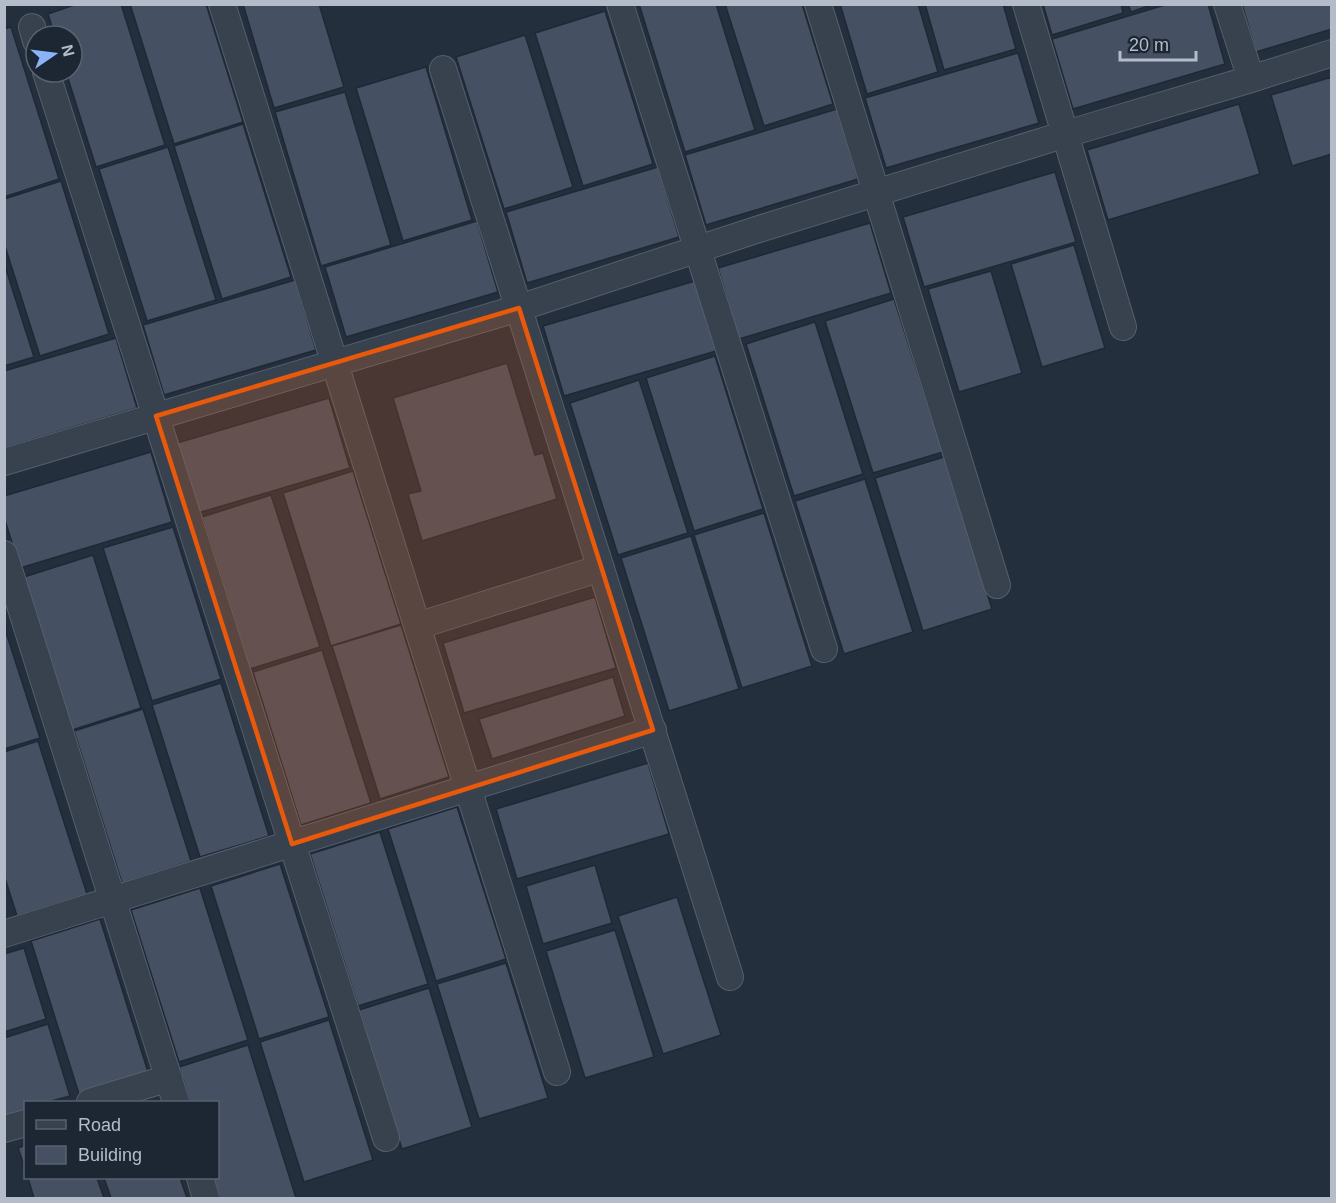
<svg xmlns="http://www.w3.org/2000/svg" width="1336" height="1203" font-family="Helvetica,sans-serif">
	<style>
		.building { fill: #455162; stroke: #1f2835; stroke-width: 1.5 }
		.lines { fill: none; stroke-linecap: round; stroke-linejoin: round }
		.minor-casing { stroke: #565f6c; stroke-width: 28 }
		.minor { stroke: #38414e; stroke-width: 26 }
		.marked { fill: #e8590c; fill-opacity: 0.2; stroke: #e8590c; stroke-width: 4.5; stroke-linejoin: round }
	</style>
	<rect width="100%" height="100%" fill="#242f3e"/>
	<path class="building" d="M 77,4 L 121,4 L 165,145 L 96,167 L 66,72 L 72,72 L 72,36 L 55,36 L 48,14 Z
		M 130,4 L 206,4 L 243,122 L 174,144 Z
		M 243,4 L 319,4 L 344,87 L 274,108 Z
		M 639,4 L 716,4 L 755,130 L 685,152 Z
		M 725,4 L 802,4 L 833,104 L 764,126 Z
		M 840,4 L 918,4 L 938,72 L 867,94 Z
		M 925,4 L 1003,4 L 1016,49 L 944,70 Z
		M 1043,4 L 1121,4 L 1123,13 L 1052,35 Z
		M 1128,4 L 1154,4 L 1131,12 Z
		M 1168,4 L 1208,4 L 1225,64 L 1073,109 L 1052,39 Z
		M 1242,4 L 1332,4 L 1332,29 L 1256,52 Z
		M 605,11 L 653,164 L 583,186 L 535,33 Z
		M 11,27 L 59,179 L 4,197 L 4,29 Z
		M 525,35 L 573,187 L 504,209 L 456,57 Z
		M 1018,53 L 1039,123 L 886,168 L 865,98 Z
		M 426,67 L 472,220 L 403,241 L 356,88 Z
		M 1332,77 L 1332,154 L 1292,166 L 1271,95 Z
		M 345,92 L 391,245 L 321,266 L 275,112 Z
		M 1239,104 L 1260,174 L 1108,220 L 1087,150 Z
		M 837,109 L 858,179 L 706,225 L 685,155 Z
		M 243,124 L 291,277 L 222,299 L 174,146 Z
		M 168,147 L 216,300 L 147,321 L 99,169 Z
		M 658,167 L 679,237 L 527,283 L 506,212 Z
		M 1055,172 L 1076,242 L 924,287 L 903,217 Z
		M 61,181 L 109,334 L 40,356 L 4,243 L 4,199 Z
		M 477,221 L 498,292 L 346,337 L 325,267 Z
		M 870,223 L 891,293 L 739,339 L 718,268 Z
		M 1074,245 L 1105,348 L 1042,367 L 1011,264 Z
		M 4,263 L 34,357 L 4,366 Z
		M 991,271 L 1022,373 L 959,392 L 928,289 Z
		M 295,280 L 316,350 L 164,395 L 143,325 Z
		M 695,281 L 716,351 L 564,396 L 543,326 Z
		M 894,299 L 943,452 L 873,473 L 825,321 Z
		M 815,322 L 863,474 L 794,496 L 746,344 Z
		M 116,338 L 137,408 L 4,448 L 4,371 Z
		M 715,356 L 763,509 L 694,531 L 646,378 Z
		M 507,363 L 535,455 L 543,453 L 557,499 L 422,541 L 408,494 L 421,491 L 393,398 Z
		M 639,380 L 688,533 L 618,555 L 570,403 Z
		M 329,398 L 350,468 L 198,513 L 177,443 Z
		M 151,452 L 172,522 L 20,568 L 4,517 L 4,496 Z
		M 944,457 L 992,609 L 923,631 L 875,478 Z
		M 353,471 L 401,624 L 331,646 L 283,493 Z
		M 865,479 L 913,632 L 844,654 L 795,501 Z
		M 271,495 L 320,647 L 250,669 L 202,517 Z
		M 764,513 L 812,666 L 742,688 L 694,535 Z
		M 173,527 L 221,679 L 152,701 L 103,548 Z
		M 691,536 L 739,689 L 669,711 L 621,558 Z
		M 93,555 L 141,708 L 72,730 L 24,577 Z
		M 595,597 L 616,668 L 464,713 L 443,643 Z
		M 401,625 L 449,777 L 380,799 L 332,646 Z
		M 4,626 L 40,738 L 4,749 Z
		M 322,650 L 371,803 L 301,825 L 253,672 Z
		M 613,677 L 625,716 L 492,759 L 479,719 Z
		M 221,683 L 269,836 L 200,857 L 152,705 Z
		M 143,709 L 191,861 L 122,883 L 74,731 Z
		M 38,741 L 87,894 L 17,916 L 4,875 L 4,752 Z
		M 648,763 L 669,834 L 517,879 L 496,809 Z
		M 457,807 L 506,959 L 436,981 L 388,829 Z
		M 380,832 L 428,984 L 358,1006 L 310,854 Z
		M 280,864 L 329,1017 L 259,1039 L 211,886 Z
		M 595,865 L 612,923 L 543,944 L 526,886 Z
		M 200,888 L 248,1040 L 179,1062 L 131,910 Z
		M 677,897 L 721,1035 L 663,1054 L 618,916 Z
		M 100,919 L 148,1072 L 79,1094 L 31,941 Z
		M 615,930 L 654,1057 L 585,1078 L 546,951 Z
		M 24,948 L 46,1019 L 4,1032 L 4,954 Z
		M 506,963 L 548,1098 L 479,1119 L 437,984 Z
		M 429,988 L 472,1127 L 402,1149 L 359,1010 Z
		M 329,1020 L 373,1160 L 304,1182 L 260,1042 Z
		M 48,1024 L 70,1096 L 48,1102 L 26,1102 L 26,1110 L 4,1116 L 4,1038 Z
		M 248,1045 L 296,1198 L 220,1198 L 213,1178 L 218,1178 L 218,1102 L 190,1102 L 179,1067 Z
		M 26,1145 L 26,1171 L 18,1148 Z
		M 28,1178 L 97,1178 L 104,1198 L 34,1198 Z
		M 104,1178 L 180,1178 L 187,1198 L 111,1198 Z"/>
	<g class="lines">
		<defs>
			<path id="minor" d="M 222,4 L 557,1072
				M 620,4 L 824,649
				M 818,4 L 997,585
				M 1026,4 L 1123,327
				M 1227,4 L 1251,79
				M 32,27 L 36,41
				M 443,69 L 730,977
				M 46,72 L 386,1138
				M 4,462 L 519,308 L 756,230 L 1066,134 L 1251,79 L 1332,53
				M 4,554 L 176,1102
				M 417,626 L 601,568
				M 4,934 L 653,730
				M 90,1102 L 169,1078
				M 4,1129 L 26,1123
				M 200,1178 L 206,1198"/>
		</defs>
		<use href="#minor" class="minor-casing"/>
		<use href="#minor" class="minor"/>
	</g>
	<path class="marked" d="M 519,308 L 653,730 L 292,844 L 156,416 Z"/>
	<rect width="1336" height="1203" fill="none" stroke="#b4bcc9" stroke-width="12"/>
	<rect x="24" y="1101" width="195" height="78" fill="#1d2633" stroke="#59626f" stroke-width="1.5"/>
	<rect x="36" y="1120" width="30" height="9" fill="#38414e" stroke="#59626f" stroke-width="1.5"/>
	<text x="78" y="1131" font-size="18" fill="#b4bcc9">Road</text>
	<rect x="36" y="1146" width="30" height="18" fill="#455162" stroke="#59626f" stroke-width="1.5"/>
	<text x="78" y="1161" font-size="18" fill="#b4bcc9">Building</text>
	<g transform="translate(54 54) rotate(76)"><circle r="28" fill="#1d2633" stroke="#59626f" stroke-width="1.5"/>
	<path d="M0-4.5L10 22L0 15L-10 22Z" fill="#8ab4f8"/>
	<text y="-9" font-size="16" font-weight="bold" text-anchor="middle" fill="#b4bcc9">N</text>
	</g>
	<path d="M1120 51v9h76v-9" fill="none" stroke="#b4bcc9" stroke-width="3"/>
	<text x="1129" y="51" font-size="18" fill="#b4bcc9" stroke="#1d2633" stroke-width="4.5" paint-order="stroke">20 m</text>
</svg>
